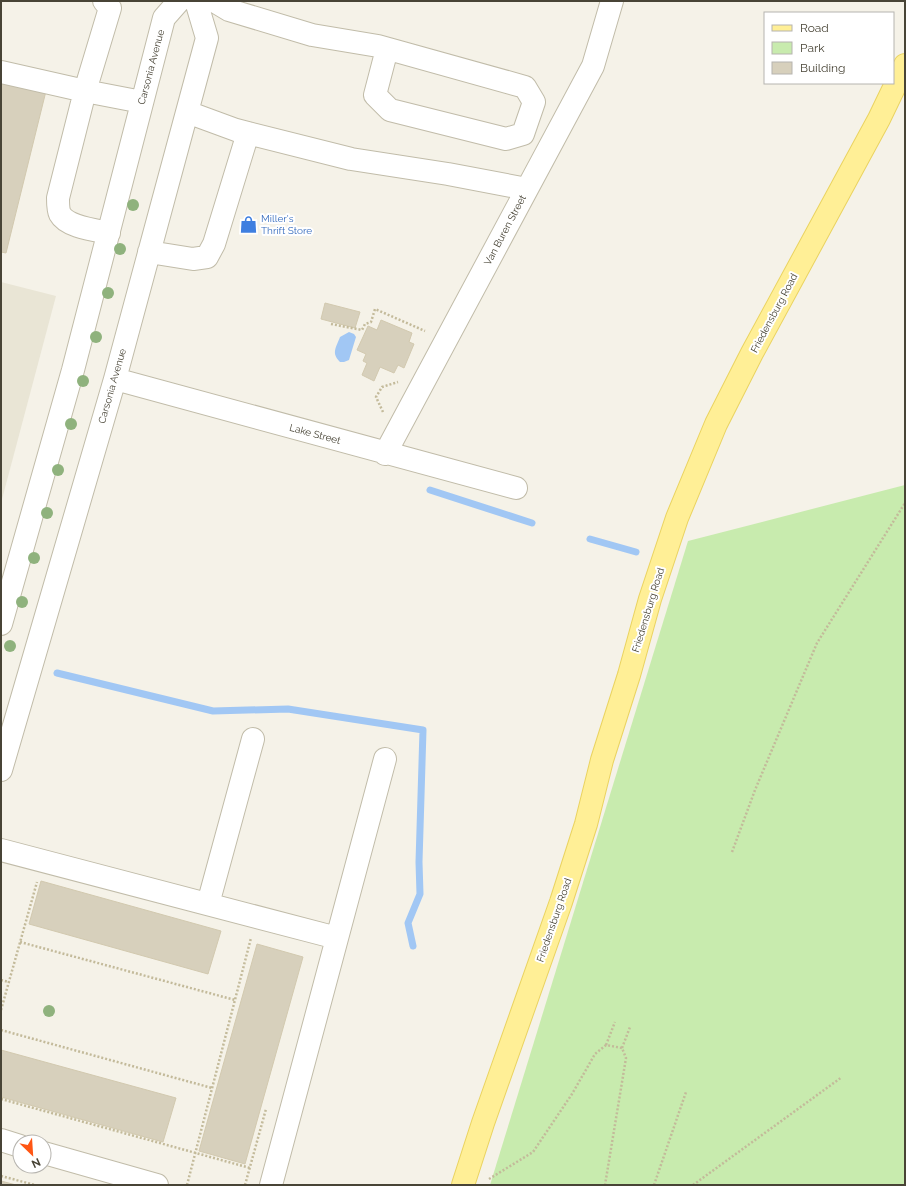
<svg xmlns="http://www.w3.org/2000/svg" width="906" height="1186" font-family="Raleway,sans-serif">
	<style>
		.residential { fill: #e9e5d5 }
		.green { fill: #c8ebae }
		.water { fill: #a1c7f4 }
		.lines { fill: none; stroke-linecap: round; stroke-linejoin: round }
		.stream { stroke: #a1c7f4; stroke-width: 7 }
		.building { fill: #d7d0bc; stroke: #d2c9af }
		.minor-casing { stroke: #c1bca9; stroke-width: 24 }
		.major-casing { stroke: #ead360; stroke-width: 24 }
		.path { stroke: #c3ba9a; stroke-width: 2.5; stroke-dasharray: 2 2; stroke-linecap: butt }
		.minor { stroke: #fff; stroke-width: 22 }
		.major { stroke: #ffef96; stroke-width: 22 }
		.tree { fill: #8fb27d }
		.labels { text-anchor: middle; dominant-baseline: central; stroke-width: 4; stroke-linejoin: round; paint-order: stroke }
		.street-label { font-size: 10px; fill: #484436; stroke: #fff }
		.shop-label { font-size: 10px; fill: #366cbe; stroke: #fff; text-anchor: start }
	</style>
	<rect width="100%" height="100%" fill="#f5f2e8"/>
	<path class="residential" d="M 1,282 L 56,296 L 1,503 Z"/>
	<path class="green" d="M 905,485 L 905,1185 L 490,1185 L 688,541 Z"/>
	<path class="water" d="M 349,332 L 354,334 L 356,337 L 349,360 L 344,362 L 340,362 C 331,353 336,348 340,337 Z"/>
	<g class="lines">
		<path class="stream" d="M 430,490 L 532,523
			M 590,539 L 636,552
			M 57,673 L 213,711 L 288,709 L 423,730 L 419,862 L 420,894 L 408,923 L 413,946"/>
	</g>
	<path class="building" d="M 1,80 L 46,91 L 6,253 L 1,252 Z
		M 325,303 L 360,312 L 355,328 L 321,319 Z
		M 381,320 L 412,333 L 409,342 L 414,344 L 404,368 L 398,365 L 394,373 L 380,367 L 374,381 L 362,375 L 367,363 L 363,361 L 366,354 L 357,350 L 368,326 L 377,330 Z
		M 41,881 L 221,931 L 208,974 L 29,924 Z
		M 257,944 L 303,957 L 245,1164 L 199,1151 Z
		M 1,1050 L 176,1098 L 163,1142 L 1,1097 Z
		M 1,1181 L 16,1185 L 1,1185 Z"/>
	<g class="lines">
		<defs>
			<path id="minor" d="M 104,1 L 110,8 L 85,91 L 58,198 C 58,203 58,210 60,214 C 67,227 95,230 109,233
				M 214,1 L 229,10 L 312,35 L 378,46 L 525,87 L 534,102 L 523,134 L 506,139 L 390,110 L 375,95 L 387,49
				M 1,72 L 85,91 L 142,102
				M 187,112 L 236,130 L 351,159 L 448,174 L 527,189
				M 149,252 L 193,259 L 207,257 L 214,244 L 248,133
				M 115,379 L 516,488
				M 385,454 L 593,66 L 612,1
				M 1,624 L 73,370 L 164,18 L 179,1
				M 1,770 L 115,379 L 207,38 L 196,1
				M 1,850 L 337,938
				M 208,904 L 253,739
				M 1,1140 L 20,1146
				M 44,1153 L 157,1185
				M 271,1185 L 385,759"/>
			<path id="major" d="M 463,1185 L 483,1123 L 561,902 L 586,824 L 602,760 L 629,675 L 650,599 L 677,518 L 716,424 L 752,353 L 879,119 L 905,65"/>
		</defs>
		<use href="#minor" class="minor-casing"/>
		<use href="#major" class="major-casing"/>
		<path class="path" d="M 331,324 L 362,330 L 365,324 L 371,322 L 375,309 L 425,331
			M 383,412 L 376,397 L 382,387 L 398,382
			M 732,852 L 755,790 L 817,643 L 905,503
			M 20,942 L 235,1000
			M 1,980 L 9,982
			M 1,1010 L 37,882
			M 1,1030 L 212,1088
			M 606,1045 L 615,1022
			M 622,1048 L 630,1027
			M 1,1099 L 250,1168
			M 1,1176 L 35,1185
			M 489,1179 L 533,1152 L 572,1094 L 595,1054 L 606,1045 L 622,1048 L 626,1058 L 605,1185
			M 187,1185 L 251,938
			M 245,1185 L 266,1109
			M 654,1185 L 686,1092
			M 693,1185 L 842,1077"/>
		<use href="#minor" class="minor"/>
		<use href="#major" class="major"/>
	</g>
	<g class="tree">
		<circle cx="133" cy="205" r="6"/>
		<circle cx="120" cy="249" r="6"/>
		<circle cx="108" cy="293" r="6"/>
		<circle cx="96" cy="337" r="6"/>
		<circle cx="83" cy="381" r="6"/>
		<circle cx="71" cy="424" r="6"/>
		<circle cx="58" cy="470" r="6"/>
		<circle cx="47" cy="513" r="6"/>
		<circle cx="34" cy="558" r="6"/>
		<circle cx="22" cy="602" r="6"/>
		<circle cx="10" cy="646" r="6"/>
		<circle cx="49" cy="1011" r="6"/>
	</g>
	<defs>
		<symbol id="shop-bare" viewBox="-9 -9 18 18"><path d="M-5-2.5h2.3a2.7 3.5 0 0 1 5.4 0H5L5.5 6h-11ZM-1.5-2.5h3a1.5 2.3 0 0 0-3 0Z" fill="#3f7fe0" stroke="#fff" stroke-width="2.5" paint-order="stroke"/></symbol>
	</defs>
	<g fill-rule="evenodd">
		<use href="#shop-bare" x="236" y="212" width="25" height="25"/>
	</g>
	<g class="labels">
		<g class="street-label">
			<text transform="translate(151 67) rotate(-75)">Carsonia Avenue</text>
			<text transform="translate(505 230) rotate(-62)">Van Buren Street</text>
			<text transform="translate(774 313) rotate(-62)">Friedensburg Road</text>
			<text transform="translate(112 386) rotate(-74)">Carsonia Avenue</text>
			<text transform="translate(315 434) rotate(15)">Lake Street</text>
			<text transform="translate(648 610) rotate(-73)">Friedensburg Road</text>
			<text transform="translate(554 920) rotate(-71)">Friedensburg Road</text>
		</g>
		<g class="shop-label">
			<text x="261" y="218">Miller's<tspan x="261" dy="12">Thrift Store</tspan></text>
		</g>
	</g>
	<rect width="906" height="1186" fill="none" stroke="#484436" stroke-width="4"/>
	<rect x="764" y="12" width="130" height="72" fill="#ffffff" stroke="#b6b4af"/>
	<rect x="772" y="25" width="20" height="6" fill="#ffef96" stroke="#b6b4af"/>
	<text x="800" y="32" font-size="12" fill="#484436">Road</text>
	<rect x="772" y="42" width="20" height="12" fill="#c8ebae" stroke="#b6b4af"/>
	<text x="800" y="52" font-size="12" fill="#484436">Park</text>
	<rect x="772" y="62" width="20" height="12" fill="#d7d0bc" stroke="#b6b4af"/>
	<text x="800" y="72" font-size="12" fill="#484436">Building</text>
	<g transform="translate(32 1154) rotate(155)"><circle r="19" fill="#ffffff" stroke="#b6b4af"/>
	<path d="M0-3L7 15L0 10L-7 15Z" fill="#ff5614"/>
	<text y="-6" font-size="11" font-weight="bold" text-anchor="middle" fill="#484436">N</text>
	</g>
</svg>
